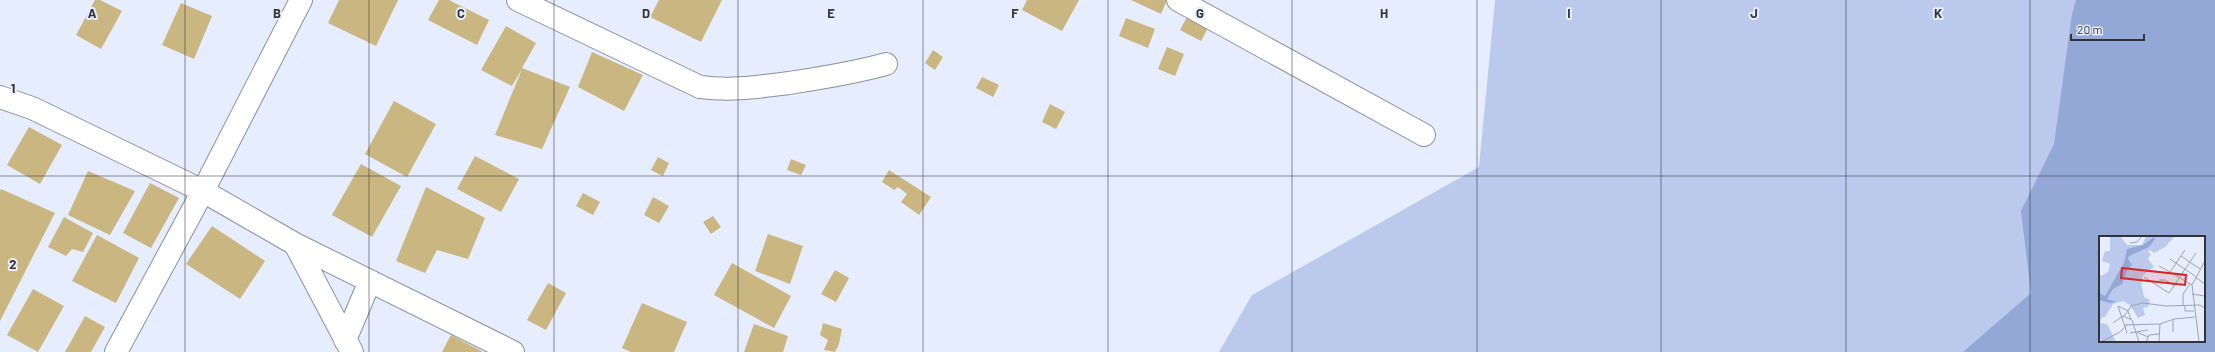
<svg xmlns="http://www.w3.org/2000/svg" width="2215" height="352" font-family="Barlow,sans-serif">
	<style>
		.green { fill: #bbcaec; fill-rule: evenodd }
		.water { fill: #93a8d7; fill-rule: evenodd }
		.building { fill: #cab681 }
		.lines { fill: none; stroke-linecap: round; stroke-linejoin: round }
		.minor-casing { stroke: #8990a0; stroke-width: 24 }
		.minor { stroke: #fff; stroke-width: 22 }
		.grid { fill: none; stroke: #30333a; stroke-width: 1; stroke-opacity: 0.55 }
		.inset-road { fill: none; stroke: #9da3b0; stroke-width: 1 }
		.view { fill: #d62828; fill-opacity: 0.15; stroke: #d62828; stroke-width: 2 }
		.inset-edge { fill: none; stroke: #30333a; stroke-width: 2 }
		.grid-label { font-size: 13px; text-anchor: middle; font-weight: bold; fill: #30333a; stroke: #e5edfe; stroke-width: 4; stroke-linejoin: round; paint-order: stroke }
	</style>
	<rect width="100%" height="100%" fill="#e5edfe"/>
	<path class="green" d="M 1495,0 L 2215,0 L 2215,352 L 1219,352 L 1252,295 L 1479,167 ZM 2100,237 L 2204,237 L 2204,341 L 2100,341 Z"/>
	<path class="water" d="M 2076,0 L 2215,0 L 2215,352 L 1963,352 L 2031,293 L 2021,211 L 2054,144 L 2072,14 ZM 2100,237 L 2204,237 L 2204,341 L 2100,341 Z"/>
	<path class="building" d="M 95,0 L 100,0 L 122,11 L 101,49 L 76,35 Z
		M 339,0 L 398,0 L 376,46 L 328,23 Z
		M 439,0 L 449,0 L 489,20 L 477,45 L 428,20 Z
		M 659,0 L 722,0 L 701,42 L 650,17 Z
		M 1027,0 L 1079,0 L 1062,31 L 1022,10 Z
		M 1131,0 L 1167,0 L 1161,14 Z
		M 181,3 L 212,16 L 194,59 L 162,45 Z
		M 1187,17 L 1208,28 L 1201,41 L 1180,30 Z
		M 1126,18 L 1155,29 L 1148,48 L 1119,36 Z
		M 506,26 L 536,43 L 522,68 L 570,87 L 542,149 L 495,135 L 522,69 L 512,86 L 481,70 Z
		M 1167,47 L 1184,54 L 1175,76 L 1158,69 Z
		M 933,50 L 943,57 L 935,70 L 925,63 Z
		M 592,52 L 643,75 L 624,111 L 578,87 Z
		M 982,77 L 999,85 L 993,97 L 976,88 Z
		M 394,101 L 436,124 L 407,177 L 365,154 Z
		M 1050,104 L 1065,112 L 1056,129 L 1042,122 Z
		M 29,127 L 62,145 L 40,184 L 7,165 Z
		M 475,156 L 519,179 L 501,212 L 457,189 Z
		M 658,157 L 669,163 L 663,176 L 651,170 Z
		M 791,159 L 806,165 L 801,175 L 787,170 Z
		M 361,164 L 401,186 L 372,237 L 332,215 Z
		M 889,170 L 931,197 L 919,215 L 901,202 L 907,194 L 898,187 L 894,190 L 882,182 Z
		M 88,171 L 135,191 L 110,235 L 68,215 Z
		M 150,183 L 179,198 L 151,248 L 123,233 Z
		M 426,187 L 485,218 L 468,259 L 437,250 L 425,273 L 396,261 Z
		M 1,189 L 55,213 L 0,321 L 0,191 Z
		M 583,193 L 600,202 L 593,215 L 576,206 Z
		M 653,197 L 669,206 L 659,223 L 644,215 Z
		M 713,216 L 721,227 L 711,234 L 703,222 Z
		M 64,217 L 93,233 L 83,252 L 72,249 L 66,256 L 48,247 Z
		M 212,226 L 265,261 L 240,299 L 186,264 Z
		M 768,234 L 803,246 L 790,284 L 755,271 Z
		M 97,235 L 139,258 L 116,303 L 72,281 Z
		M 732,263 L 791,296 L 774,328 L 714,295 Z
		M 835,270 L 849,278 L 836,302 L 821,294 Z
		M 548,283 L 566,293 L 546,330 L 527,320 Z
		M 33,289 L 64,306 L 38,352 L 7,335 Z
		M 642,303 L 687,322 L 674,352 L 631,352 L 622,348 Z
		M 85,316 L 105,327 L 91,352 L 65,352 Z
		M 823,323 L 842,329 L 839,344 L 835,352 L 824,350 L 828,340 L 820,335 Z
		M 754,324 L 788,336 L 783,352 L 744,352 Z
		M 451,335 L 483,352 L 442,352 Z"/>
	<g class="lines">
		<defs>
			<path id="minor" d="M 518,0 L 700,87 C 732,91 757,87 789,83 C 822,78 854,73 886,64
				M 1178,0 L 1424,135
				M 0,97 L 32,108 L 203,191 L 295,244 L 513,352
				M 295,244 L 352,352
				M 345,340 L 370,281
				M 116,352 L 203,191 L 301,0"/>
		</defs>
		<use href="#minor" class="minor-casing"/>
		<use href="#minor" class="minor"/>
	</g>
	<path class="grid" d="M 185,0 L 185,352M 369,0 L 369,352M 554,0 L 554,352M 738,0 L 738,352M 923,0 L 923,352M 1108,0 L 1108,352M 1292,0 L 1292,352M 1477,0 L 1477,352M 1661,0 L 1661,352M 1846,0 L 1846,352M 2030,0 L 2030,352M 0,176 L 2215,176"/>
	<g transform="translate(2099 236)">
		<rect width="106" height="106" fill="#e5edfe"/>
		<path d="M 11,0 L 21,0 L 28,9 L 43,9 L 47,0 L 76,0 L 66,11 L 55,17 L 51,14 L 49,16 L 52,18 L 49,23 L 55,31 L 44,39 L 42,46 L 45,61 L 51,64 L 49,71 L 44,72 L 46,79 L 39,82 L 31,69 L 24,65 L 14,68 L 6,81 L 3,81 L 1,87 L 8,88 L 17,106 L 2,106 L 0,96 L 0,36 L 2,40 L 9,36 L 11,28 L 3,25 L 6,15 L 11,15 Z" fill="#bbcaec"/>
		<path d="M 55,1 L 56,3 L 50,11 L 30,20 L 29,23 L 33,29 L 28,34 L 23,48 L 14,53 L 8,63 L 18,66 L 11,67 L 0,64 L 0,57 L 6,60 L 25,27 L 28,13 L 44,9 Z" fill="#93a8d7"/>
		<path class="inset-road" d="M 31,7 L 38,6 L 43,0M 86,14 L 71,36 L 93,49M 82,20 L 101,33M 71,23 L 96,40M 60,30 L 71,36M 45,41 L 70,57 L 97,17M 96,41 L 106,48M 60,44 L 66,44 L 76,50M 93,58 L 106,60M 19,70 L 28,97M 19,70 L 29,75 L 32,83M 84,70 L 84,58 L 91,48M 86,70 L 86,75 L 95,75M 24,80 L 33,84 L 40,106M 74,83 L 74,96M 14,87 L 27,78 L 32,70 L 44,67 L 67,70 L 101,69 L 106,72M 25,89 L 61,88M 38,96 L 49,101M 31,97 L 49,94M 2,106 L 21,96 L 29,88M 47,106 L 50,99 L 60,98M 60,106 L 61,88 L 75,83 L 96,81M 100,106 L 93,49 L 106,25"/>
		<path class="view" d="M 23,32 L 87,39 L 86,49 L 22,42 Z"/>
		<rect width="106" height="106" class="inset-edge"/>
	</g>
	<g class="grid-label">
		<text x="92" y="18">A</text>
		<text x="277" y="18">B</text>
		<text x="461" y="18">C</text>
		<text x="646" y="18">D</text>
		<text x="831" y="18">E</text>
		<text x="1015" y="18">F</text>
		<text x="1200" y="18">G</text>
		<text x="1384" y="18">H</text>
		<text x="1569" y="18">I</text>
		<text x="1754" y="18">J</text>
		<text x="1938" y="18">K</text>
		<text x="13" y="93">1</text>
		<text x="13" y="269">2</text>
	</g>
	<path d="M2071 34v6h73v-6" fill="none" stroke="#30333a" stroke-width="2"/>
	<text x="2077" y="34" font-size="12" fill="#30333a" stroke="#e5edfe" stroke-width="3" paint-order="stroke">20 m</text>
</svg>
